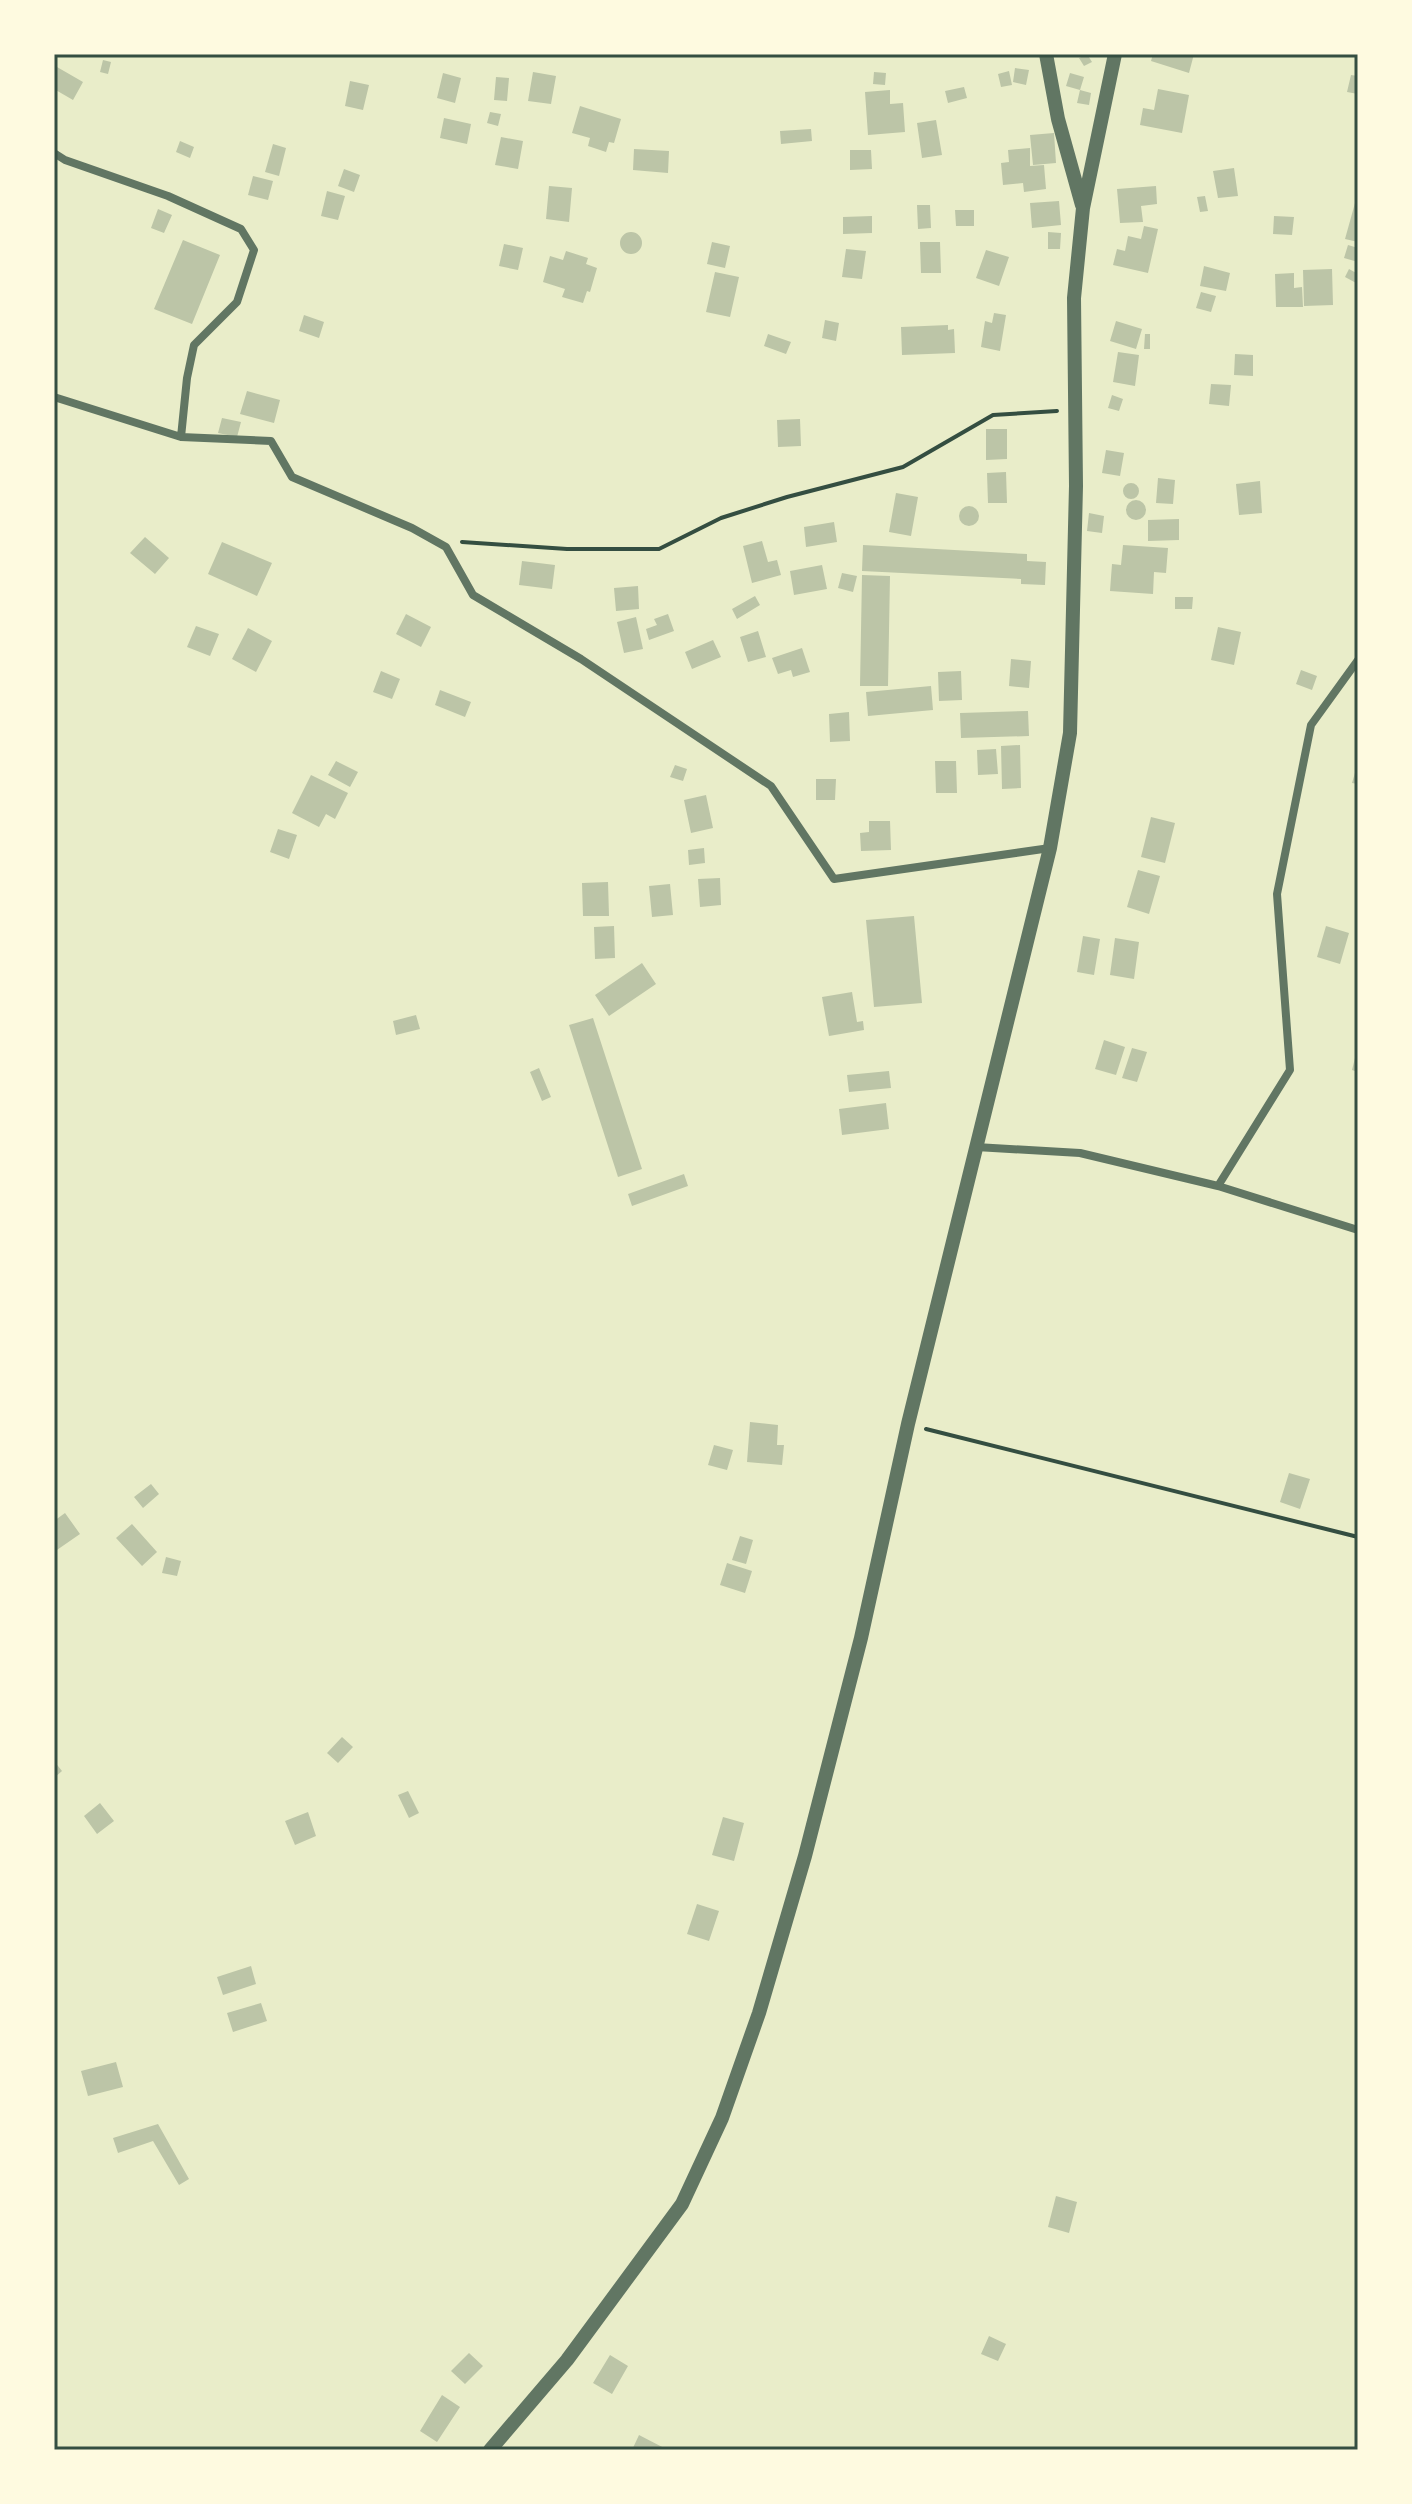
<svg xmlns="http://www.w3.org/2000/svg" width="1412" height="2504" font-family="'DejaVu Sans',sans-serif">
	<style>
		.building { fill: #bcc5a7 }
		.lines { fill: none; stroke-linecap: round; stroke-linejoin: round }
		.path { stroke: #344e41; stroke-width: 4 }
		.minor { stroke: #617663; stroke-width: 8 }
		.tertiary { stroke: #617663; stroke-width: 14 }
		.neatline { fill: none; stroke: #344e41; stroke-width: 3 }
	</style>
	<rect width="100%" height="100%" fill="#e9edc9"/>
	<path class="building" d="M 1087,54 L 1092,62 L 1084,66 L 1079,58 Z
		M 1153,54 L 1194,54 L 1189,73 L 1151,61 Z
		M 103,60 L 111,62 L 108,74 L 100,72 Z
		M 57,67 L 83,82 L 73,100 L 54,89 L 54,71 Z
		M 1015,68 L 1029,70 L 1026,85 L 1013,82 Z
		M 1009,71 L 1012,85 L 1001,87 L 998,74 Z
		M 533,72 L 556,76 L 551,104 L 528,101 Z
		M 874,72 L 886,73 L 885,85 L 873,84 Z
		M 443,73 L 461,78 L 455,103 L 437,98 Z
		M 1070,73 L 1084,77 L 1080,90 L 1066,86 Z
		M 1351,75 L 1358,76 L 1358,94 L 1347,92 Z
		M 496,77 L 509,78 L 507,101 L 494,100 Z
		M 350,81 L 369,85 L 363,110 L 345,106 Z
		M 964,87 L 967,98 L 948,103 L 945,91 Z
		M 1158,89 L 1189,95 L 1182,133 L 1140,125 L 1143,108 L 1154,110 Z
		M 890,90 L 890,104 L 903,103 L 905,132 L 868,135 L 865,92 Z
		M 1080,90 L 1091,93 L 1089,105 L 1077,103 Z
		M 580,106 L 621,119 L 614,143 L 609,142 L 606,152 L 588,146 L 590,138 L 572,133 Z
		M 490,112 L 501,114 L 498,126 L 487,123 Z
		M 444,118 L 471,124 L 467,144 L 440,138 Z
		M 936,120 L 942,155 L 922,158 L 917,123 Z
		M 811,129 L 812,141 L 781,144 L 780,131 Z
		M 1054,133 L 1056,163 L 1033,165 L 1030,135 Z
		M 501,137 L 523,141 L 518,169 L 495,165 Z
		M 180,141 L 194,147 L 190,158 L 176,152 Z
		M 273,144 L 286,148 L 279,176 L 265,172 Z
		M 1030,148 L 1030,166 L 1044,165 L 1046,189 L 1024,192 L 1023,183 L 1003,185 L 1001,163 L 1009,162 L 1008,150 Z
		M 634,149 L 669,151 L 668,173 L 633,170 Z
		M 850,150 L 871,150 L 872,169 L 850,170 Z
		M 1234,168 L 1238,196 L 1218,198 L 1213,171 Z
		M 344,169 L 360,175 L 354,192 L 338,186 Z
		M 253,176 L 273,181 L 268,200 L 248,195 Z
		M 549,186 L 572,188 L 569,222 L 546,219 Z
		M 1156,186 L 1157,204 L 1141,206 L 1143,222 L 1120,223 L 1117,189 Z
		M 327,191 L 345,196 L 338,220 L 321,216 Z
		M 1205,196 L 1208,211 L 1200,212 L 1197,197 Z
		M 1059,201 L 1061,225 L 1032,228 L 1030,203 Z
		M 1355,203 L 1358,204 L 1358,242 L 1345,239 Z
		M 917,205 L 930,205 L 931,228 L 918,229 Z
		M 158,209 L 172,215 L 164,233 L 151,228 Z
		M 955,210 L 974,210 L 974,226 L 956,226 Z
		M 872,216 L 872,233 L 843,234 L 843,217 Z
		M 1274,216 L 1294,217 L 1292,235 L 1273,234 Z
		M 1144,226 L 1158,229 L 1148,273 L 1113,265 L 1117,249 L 1125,251 L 1128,236 L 1141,239 Z
		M620 243a11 11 0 1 1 22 0a11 11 0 1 1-22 0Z
		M 1048,232 L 1061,233 L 1060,249 L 1048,249 Z
		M 183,240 L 220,255 L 192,324 L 154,309 Z
		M 712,242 L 730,246 L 725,268 L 707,264 Z
		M 920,242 L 940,242 L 941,273 L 921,273 Z
		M 504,244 L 523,248 L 518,270 L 499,266 Z
		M 1348,245 L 1358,248 L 1358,262 L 1344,258 Z
		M 846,249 L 866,251 L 862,279 L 842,277 Z
		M 986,250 L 1009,257 L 999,286 L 976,278 Z
		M 566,251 L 588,258 L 586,264 L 597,268 L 590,292 L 587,291 L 583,303 L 562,297 L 565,289 L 543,282 L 550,256 L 563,260 Z
		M 1204,266 L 1230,273 L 1226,291 L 1200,286 Z
		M 1332,269 L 1333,305 L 1304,306 L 1303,270 Z
		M 1349,269 L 1358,274 L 1358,284 L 1345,277 Z
		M 715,272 L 739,277 L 730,317 L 706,312 Z
		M 1294,273 L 1294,288 L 1302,287 L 1303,307 L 1276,307 L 1275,274 Z
		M 1201,292 L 1216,296 L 1211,312 L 1196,308 Z
		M 994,313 L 1006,315 L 1000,351 L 981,347 L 985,321 L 992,323 Z
		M 304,315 L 324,322 L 319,338 L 299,331 Z
		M 825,320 L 839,323 L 836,341 L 822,338 Z
		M 1116,321 L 1142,329 L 1136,349 L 1110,341 Z
		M 948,325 L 948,330 L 954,329 L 955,353 L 902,355 L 901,327 Z
		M 768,334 L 791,342 L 786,354 L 764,346 Z
		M 1145,334 L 1150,334 L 1150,349 L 1144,349 Z
		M 1118,352 L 1139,355 L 1135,386 L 1113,382 Z
		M 1235,354 L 1253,355 L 1253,376 L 1234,375 Z
		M 1211,384 L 1231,385 L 1229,406 L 1209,404 Z
		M 247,391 L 280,400 L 274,423 L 240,414 Z
		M 1112,395 L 1123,399 L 1119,411 L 1108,408 Z
		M 222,418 L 241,422 L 237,437 L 218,433 Z
		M 800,419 L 801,446 L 778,447 L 777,420 Z
		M 986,429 L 1007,429 L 1007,459 L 986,460 Z
		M 1106,450 L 1124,453 L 1120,476 L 1102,473 Z
		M 1006,472 L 1007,503 L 988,503 L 987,473 Z
		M 1158,478 L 1175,480 L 1173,504 L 1156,503 Z
		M 1260,481 L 1262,513 L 1239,515 L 1236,484 Z
		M1123 491a8 8 0 1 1 16 0a8 8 0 1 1-16 0Z
		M 896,493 L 918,497 L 911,536 L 889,532 Z
		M1126 510a10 10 0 1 1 20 0a10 10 0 1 1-20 0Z
		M959 516a10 10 0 1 1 20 0a10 10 0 1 1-20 0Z
		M 1089,513 L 1104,516 L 1102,533 L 1087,531 Z
		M 1179,519 L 1179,540 L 1148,541 L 1148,520 Z
		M 834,522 L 837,542 L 806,547 L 804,527 Z
		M 145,537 L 169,558 L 155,574 L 130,553 Z
		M 762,541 L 768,562 L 777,560 L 781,575 L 752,583 L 743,546 Z
		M 222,542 L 272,563 L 257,596 L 208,574 Z
		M 863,545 L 1027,554 L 1027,561 L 1046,562 L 1045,585 L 1021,584 L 1021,579 L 862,571 Z
		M 1123,545 L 1168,548 L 1166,573 L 1154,572 L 1153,594 L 1110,591 L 1112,564 L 1121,565 Z
		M 522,561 L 555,565 L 552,589 L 519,585 Z
		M 822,565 L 827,589 L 794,595 L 790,571 Z
		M 842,573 L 857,576 L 853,592 L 838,588 Z
		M 862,575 L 890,576 L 888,686 L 860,686 Z
		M 638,586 L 639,609 L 616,611 L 614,588 Z
		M 755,596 L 760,605 L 737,619 L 732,609 Z
		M 1175,597 L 1193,597 L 1192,609 L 1175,609 Z
		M 406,614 L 431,627 L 421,647 L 396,634 Z
		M 668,614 L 674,631 L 649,640 L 646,629 L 657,625 L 654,619 Z
		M 636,617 L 643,649 L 624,653 L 617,622 Z
		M 196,626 L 219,634 L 210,656 L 187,647 Z
		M 1218,627 L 1241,632 L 1234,665 L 1211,660 Z
		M 248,628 L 272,641 L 256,672 L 232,659 Z
		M 758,631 L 766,657 L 748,662 L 740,637 Z
		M 713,640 L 721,657 L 692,669 L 685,652 Z
		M 802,648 L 810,672 L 793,677 L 791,670 L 778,674 L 772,658 Z
		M 1011,659 L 1031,661 L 1029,688 L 1009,686 Z
		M 1301,670 L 1317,676 L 1312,690 L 1296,684 Z
		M 381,671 L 400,679 L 392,699 L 373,692 Z
		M 961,671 L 962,700 L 939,701 L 938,672 Z
		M 931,686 L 933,710 L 868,716 L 866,692 Z
		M 440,690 L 471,702 L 465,717 L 435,705 Z
		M 1028,711 L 1029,736 L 961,738 L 960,713 Z
		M 849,712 L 850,741 L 830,742 L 829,714 Z
		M 1020,745 L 1021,788 L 1002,789 L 1001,746 Z
		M 996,749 L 998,774 L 978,775 L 977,750 Z
		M 336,761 L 358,772 L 350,787 L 328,775 Z
		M 935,761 L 956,761 L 957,793 L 936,793 Z
		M 675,765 L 687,769 L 683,781 L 670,777 Z
		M 1357,766 L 1358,766 L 1358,784 L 1352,783 Z
		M 311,775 L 348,793 L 335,819 L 326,814 L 319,827 L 292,813 Z
		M 816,779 L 836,779 L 835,800 L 816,800 Z
		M 706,795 L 713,828 L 691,833 L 684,800 Z
		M 1151,817 L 1175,823 L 1165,863 L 1141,857 Z
		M 869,821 L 890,821 L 891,850 L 861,851 L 860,833 L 869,832 Z
		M 278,829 L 297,835 L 289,859 L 270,852 Z
		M 704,848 L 705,863 L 689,865 L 688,850 Z
		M 1138,870 L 1160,876 L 1149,914 L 1127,907 Z
		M 720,878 L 721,905 L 700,907 L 698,879 Z
		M 608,882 L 609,916 L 583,916 L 582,883 Z
		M 670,884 L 673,915 L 652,917 L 649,886 Z
		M 914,916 L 922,1003 L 874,1007 L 866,920 Z
		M 614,926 L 615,958 L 595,959 L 594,927 Z
		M 1326,926 L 1349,933 L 1340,964 L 1317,957 Z
		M 1083,936 L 1100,939 L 1094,975 L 1077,972 Z
		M 1115,938 L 1139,942 L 1134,979 L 1110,975 Z
		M 642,963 L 656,984 L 609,1016 L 595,995 Z
		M 852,992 L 857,1022 L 863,1021 L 864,1030 L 829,1036 L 822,997 Z
		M 416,1015 L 420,1029 L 396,1035 L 393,1021 Z
		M 593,1018 L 642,1169 L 618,1177 L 569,1025 Z
		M 1104,1040 L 1125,1047 L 1116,1075 L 1095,1069 Z
		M 1132,1048 L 1147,1052 L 1137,1082 L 1122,1078 Z
		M 1357,1050 L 1358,1050 L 1358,1072 L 1352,1070 Z
		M 539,1068 L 551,1097 L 542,1101 L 530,1072 Z
		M 889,1071 L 891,1088 L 849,1092 L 847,1075 Z
		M 886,1103 L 889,1129 L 842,1135 L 839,1109 Z
		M 684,1174 L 688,1186 L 632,1206 L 628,1194 Z
		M 750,1422 L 778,1425 L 777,1445 L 784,1445 L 782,1465 L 747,1462 Z
		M 714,1445 L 733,1450 L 727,1470 L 708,1465 Z
		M 1289,1473 L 1310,1479 L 1300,1509 L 1280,1502 Z
		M 151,1484 L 159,1494 L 143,1508 L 134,1497 Z
		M 65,1513 L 80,1534 L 54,1552 L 54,1521 Z
		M 132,1524 L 157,1552 L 142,1566 L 116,1538 Z
		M 740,1536 L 753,1540 L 746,1564 L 732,1560 Z
		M 166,1557 L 181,1561 L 177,1576 L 162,1573 Z
		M 727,1563 L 752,1571 L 745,1593 L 720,1585 Z
		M 342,1737 L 353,1747 L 338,1763 L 327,1753 Z
		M 54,1761 L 62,1771 L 54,1778 Z
		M 408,1791 L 419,1813 L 409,1818 L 398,1795 Z
		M 100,1803 L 114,1821 L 97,1834 L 84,1816 Z
		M 308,1812 L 316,1836 L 295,1845 L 285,1821 Z
		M 723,1817 L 744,1823 L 734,1861 L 712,1855 Z
		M 697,1904 L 719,1911 L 709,1941 L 687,1934 Z
		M 251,1966 L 256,1984 L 223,1995 L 217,1977 Z
		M 261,2003 L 267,2021 L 233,2032 L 227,2013 Z
		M 116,2062 L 123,2087 L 88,2096 L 81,2071 Z
		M 158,2124 L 189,2179 L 179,2185 L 153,2141 L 118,2153 L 113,2138 Z
		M 1056,2196 L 1077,2202 L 1069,2233 L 1048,2227 Z
		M 989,2336 L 1006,2344 L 998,2361 L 981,2354 Z
		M 469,2353 L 483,2366 L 465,2384 L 451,2371 Z
		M 610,2355 L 628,2366 L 612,2394 L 593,2383 Z
		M 442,2395 L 460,2407 L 437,2442 L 420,2431 Z
		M 639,2435 L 668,2450 L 632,2450 Z"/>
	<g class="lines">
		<path class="path" d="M 462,542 L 567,549 L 659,549 L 721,518 L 787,497 L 903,467 L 993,415 L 1057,411
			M 926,1429 L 1358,1537"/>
		<path class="minor" d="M 54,153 L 65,160 L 168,196 L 241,229 L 254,250 L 237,302 L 194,345 L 187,378 L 181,437
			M 54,397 L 181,437 L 271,441 L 292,477 L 412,528 L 446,547 L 473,595 L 581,659 L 771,786 L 834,879 L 1050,848
			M 976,1147 L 1080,1153 L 1218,1186 L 1358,1230
			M 1218,1186 L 1290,1070 L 1277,894 L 1311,725 L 1358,660"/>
		<path class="tertiary" d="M 1046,54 L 1058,119 L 1082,205
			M 490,2450 L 567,2360 L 682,2204 L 722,2118 L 759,2013 L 805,1856 L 861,1638 L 908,1424 L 1050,848 L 1070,733 L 1076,486 L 1074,298 L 1083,208 L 1115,54"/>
	</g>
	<rect width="1412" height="2504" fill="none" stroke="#fefae0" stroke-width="112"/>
	<rect x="56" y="56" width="1300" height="2392" class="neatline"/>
</svg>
